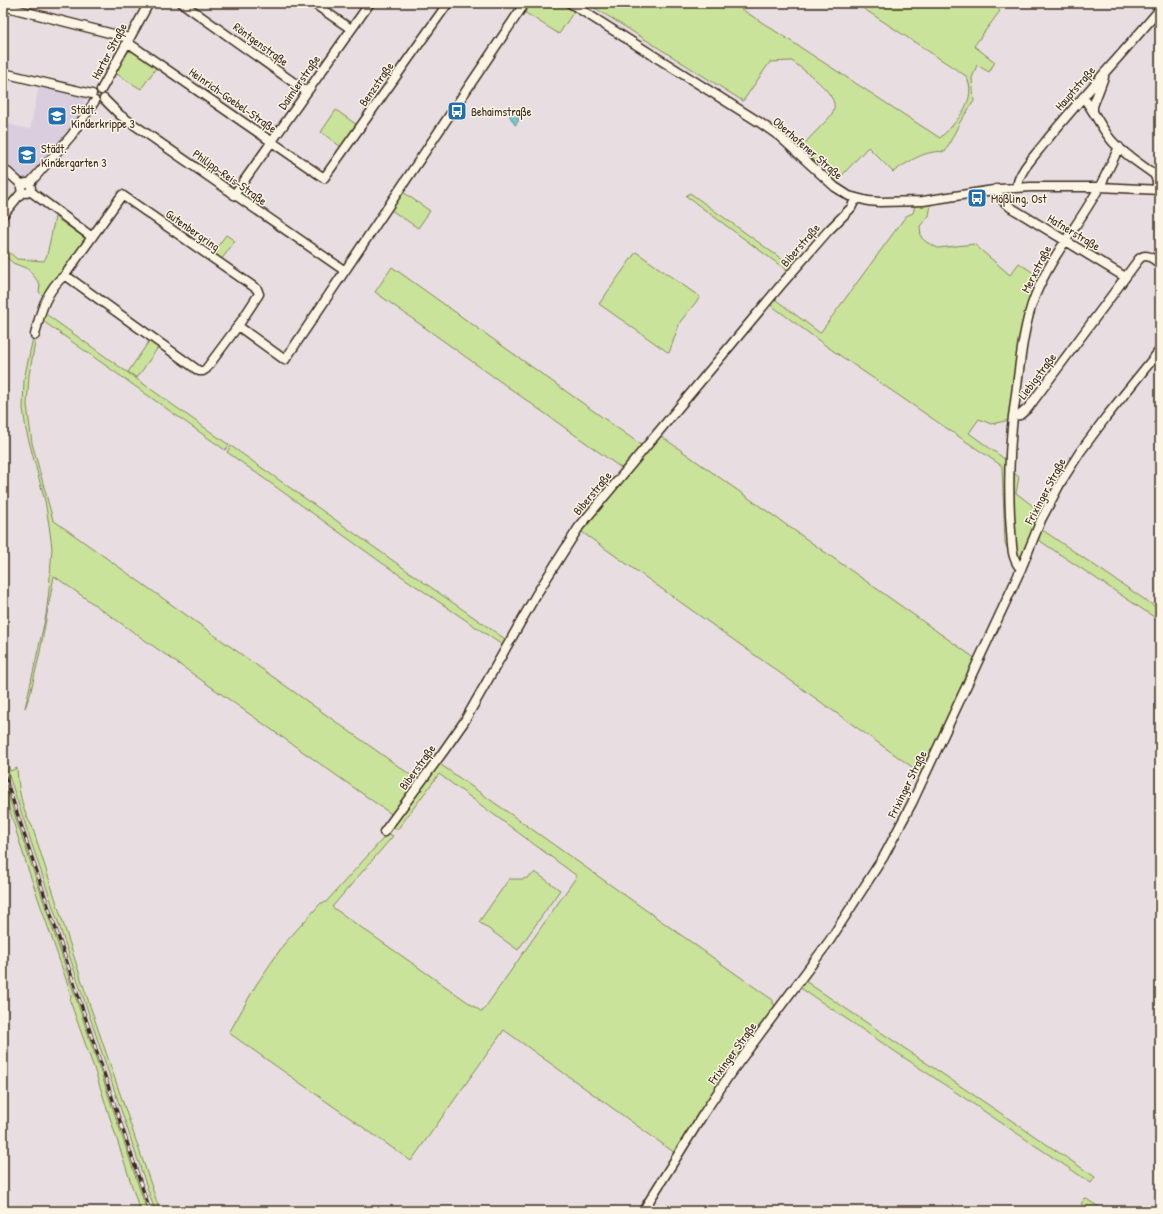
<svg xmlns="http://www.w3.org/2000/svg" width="1163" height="1214" font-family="'Patrick Hand',sans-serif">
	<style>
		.built { fill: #dacede }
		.green { fill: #c9e39a; stroke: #82865c }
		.water { fill: #77c7d1; stroke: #5f8889 }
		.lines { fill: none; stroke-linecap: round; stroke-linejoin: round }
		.minor-casing { stroke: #3b2a1e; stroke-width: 11 }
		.minor { stroke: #fcf5e5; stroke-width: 8 }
		.rail-casing { stroke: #3b2a1e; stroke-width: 3.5 }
		.rail { stroke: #fcf5e5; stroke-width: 2; stroke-dasharray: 6; stroke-linecap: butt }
		.labels { text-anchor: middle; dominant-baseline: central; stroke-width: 3; stroke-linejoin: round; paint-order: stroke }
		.street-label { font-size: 12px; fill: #3b2a1e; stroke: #fcf5e5 }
		.poi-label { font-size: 12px; fill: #3b2a1e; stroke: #fcf5e5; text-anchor: start }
	</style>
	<rect width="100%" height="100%" fill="#e8dee1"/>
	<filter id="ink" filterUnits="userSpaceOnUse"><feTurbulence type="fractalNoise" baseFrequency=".025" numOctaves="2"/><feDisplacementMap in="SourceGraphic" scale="8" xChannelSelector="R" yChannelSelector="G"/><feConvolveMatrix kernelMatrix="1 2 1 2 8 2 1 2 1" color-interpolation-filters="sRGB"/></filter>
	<g filter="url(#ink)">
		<path class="built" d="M 39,86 L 81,96 L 85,98 L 85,106 L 84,111 L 73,129 L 28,180 L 24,181 L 21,180 L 3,164 L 3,123 L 30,129 Z"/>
		<path class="green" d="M 530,3 L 561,3 L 574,11 L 559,34 L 524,12 Z
			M 587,3 L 732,3 L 940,138 C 956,123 979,99 966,76 L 855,3 L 992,3 L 1000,11 L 974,46 L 995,62 L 989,72 L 977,65 L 972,78 L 974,101 L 960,122 L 945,152 C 926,149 908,162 893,172 L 868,147 L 835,183 L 801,150 C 805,141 814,134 821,126 C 826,121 832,116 834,109 C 838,93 803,70 792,61 L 770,62 L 743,101 Z
			M 135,51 L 156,68 L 141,89 L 115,73 L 127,52 Z
			M 336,110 L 357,125 L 341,147 L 321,132 Z
			M 403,192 L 430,211 L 418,228 L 391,210 Z
			M 690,193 L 794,268 L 789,272 L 686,196 Z
			M 931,204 L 929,216 L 920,226 L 921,237 L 926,242 L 938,248 L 974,244 L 1010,275 L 1019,263 L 1041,278 L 1034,292 L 1010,420 L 991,424 L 979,419 L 969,433 L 1006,460 L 1010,555 L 1005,543 L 1002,466 L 829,348 L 768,303 L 772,297 L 820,333 L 906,216 L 913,213 L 915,206 Z
			M 55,217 L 86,239 L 43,296 L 39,292 L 40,284 L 28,269 L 13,263 L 3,254 L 3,247 L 17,259 L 44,261 L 47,255 Z
			M 226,235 L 235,241 L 221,260 L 212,254 Z
			M 636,252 L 700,297 L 680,322 L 669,353 L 599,304 Z
			M 392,267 L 644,447 L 624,470 L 375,292 Z
			M 43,312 L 229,445 L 225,450 L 40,319 Z
			M 33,338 L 36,338 L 29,375 L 27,405 L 32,443 L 53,520 L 419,781 L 394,816 L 54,576 L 40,652 L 30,695 L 25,708 L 46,615 L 49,590 L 52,548 L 49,525 L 45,501 L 26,430 L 23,408 L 24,379 Z
			M 150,340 L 159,346 L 137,378 L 128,372 Z
			M 658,434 L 976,659 L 922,774 L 579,530 Z
			M 231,446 L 419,579 L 508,641 L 505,647 L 385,565 L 227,452 Z
			M 1010,470 L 1019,477 L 1016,493 L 1041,512 L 1022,557 L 1017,555 Z
			M 1041,529 L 1160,610 L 1160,621 L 1037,539 Z
			M 3,749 L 10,771 L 17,768 C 18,786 22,812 32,826 L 85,991 L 160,1211 L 155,1211 L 3,758 Z
			M 437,762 L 767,996 L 773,1000 L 773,1004 L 777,1006 L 704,1105 L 675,1153 L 504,1030 L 411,1161 L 229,1033 L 256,985 L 284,944 L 321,903 L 326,902 L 388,833 L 393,836 L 332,907 L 482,1012 L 577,876 L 439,774 L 397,830 L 393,827 L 394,823 Z
			M 3,780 L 147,1211 L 140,1211 L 94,1068 L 70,1001 L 71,997 L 68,985 L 27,866 L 3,789 Z
			M 535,872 L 560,890 L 518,950 L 479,922 L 509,879 C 519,879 528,881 535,872 Z
			M 805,981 L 1095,1177 L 1091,1183 L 799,987 Z
			M 1085,1198 L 1105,1211 L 1092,1211 L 1081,1204 Z"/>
		<path class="water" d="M 512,112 C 518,114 521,121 515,125 C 514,123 509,116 509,114 Z"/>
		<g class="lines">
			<defs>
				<path id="minor" d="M 182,3 L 307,92
					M 313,3 L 351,29
					M 570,3 L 759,122 L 779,136 L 835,187 L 849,196 L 868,201 L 880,202 L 923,201 L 1000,189 L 1031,187 L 1100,187 L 1160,190
					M 3,6 L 129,38
					M 127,42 L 324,178 L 448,3
					M 3,73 L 92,94
					M 101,90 L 149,3
					M 1083,97 C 1094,111 1101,128 1112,141 C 1124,154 1140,164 1154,174 L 1157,180 L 1157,189
					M 104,99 L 120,115 L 345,271
					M 1093,110 L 1093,106 L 1104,77
					M 3,168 L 22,185
					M21 188a5 5 0 1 1 10 0a5 5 0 1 1-10 0Z
					M 29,184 L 71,136 L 95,101
					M 1017,187 C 1018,172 1037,153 1046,141 C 1083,96 1123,53 1160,9
					M 996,189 L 1001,199 L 1010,207 L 1125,277
					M 30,191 L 92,237
					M 234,195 L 370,3
					M 3,215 L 22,192
					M 238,326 L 206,369 L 203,371 L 199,371 L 65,275 L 122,195 L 257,289 L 259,294 L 238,326 L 285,360 L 525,3
					M 35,335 C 40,313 46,290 65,275
					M 1013,416 C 1019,378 1021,331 1035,296 C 1051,256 1080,223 1100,186 C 1107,173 1113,160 1119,147
					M 1021,569 C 1011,559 1012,543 1011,531 C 1008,492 1009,454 1013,416 L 1020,415 L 1028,408 L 1139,259 C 1147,252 1153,259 1160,264
					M 384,832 L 443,752 L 464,722 L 536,595 L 579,527 L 781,285 L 828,231 L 851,208 L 856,198
					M 643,1211 L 704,1113 L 730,1074 L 830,940 L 884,856 L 912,803 L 1021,569 L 1041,520 L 1061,482 L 1080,452 L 1106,417 L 1160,350"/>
			</defs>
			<use href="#minor" class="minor-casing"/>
			<use href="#minor" class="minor"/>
			<defs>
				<path id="rail" d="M 3,771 L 150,1211"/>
			</defs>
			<use href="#rail" class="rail-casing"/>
			<use href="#rail" class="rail"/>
		</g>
	</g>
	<defs>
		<symbol id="bus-square" viewBox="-11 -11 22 22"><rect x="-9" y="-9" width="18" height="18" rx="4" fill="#1f6fb2" stroke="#fcf5e5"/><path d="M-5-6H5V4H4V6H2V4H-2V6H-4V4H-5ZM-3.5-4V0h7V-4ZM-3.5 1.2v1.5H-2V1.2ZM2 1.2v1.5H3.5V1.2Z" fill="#fff"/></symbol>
		<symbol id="school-square" viewBox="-11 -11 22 22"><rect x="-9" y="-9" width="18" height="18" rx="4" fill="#1f6fb2" stroke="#fcf5e5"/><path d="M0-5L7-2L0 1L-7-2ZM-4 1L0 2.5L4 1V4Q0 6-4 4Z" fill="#fff"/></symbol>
	</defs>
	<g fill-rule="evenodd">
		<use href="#bus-square" x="446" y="100" width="22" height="22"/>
		<use href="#school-square" x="46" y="105" width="22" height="22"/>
		<use href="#school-square" x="16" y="144" width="22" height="22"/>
		<use href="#bus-square" x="966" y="187" width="22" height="22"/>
	</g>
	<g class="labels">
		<g class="street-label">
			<text transform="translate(261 44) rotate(36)">Röntgenstraße</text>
			<text transform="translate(109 51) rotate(-62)">Harter Straße</text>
			<text transform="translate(299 82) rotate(-55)">Daimlerstraße</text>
			<text transform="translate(376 84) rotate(-55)">Benzstraße</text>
			<text transform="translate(1075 88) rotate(-49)">Hauptstraße</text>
			<text transform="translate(233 100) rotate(35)">Heinrich-Goebel-Straße</text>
			<text transform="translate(808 148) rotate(41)">Oberhofener Straße</text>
			<text transform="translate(230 177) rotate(35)">Philipp-Reis-Straße</text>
			<text transform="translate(193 230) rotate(35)">Gutenbergring</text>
			<text transform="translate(1074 232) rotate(31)">Hafnerstraße</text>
			<text transform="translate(800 245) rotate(-49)">Biberstraße</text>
			<text transform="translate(1036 269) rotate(-63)">Merxstraße</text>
			<text transform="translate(1037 376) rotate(-53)">Liebigstraße</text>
			<text transform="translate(1045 491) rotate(-62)">Frixinger Straße</text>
			<text transform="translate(592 493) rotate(-50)">Biberstraße</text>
			<text transform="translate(417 767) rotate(-54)">Biberstraße</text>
			<text transform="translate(907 784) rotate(-64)">Frixinger Straße</text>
			<text transform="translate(732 1053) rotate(-54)">Frixinger Straße</text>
		</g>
		<g class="poi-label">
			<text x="71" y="109">Städt.<tspan x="71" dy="14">Kinderkrippe 3</tspan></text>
			<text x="471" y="111">Behaimstraße</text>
			<text x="41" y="148">Städt.<tspan x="41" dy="14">Kindergarten 3</tspan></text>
			<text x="991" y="198">Mößling, Ost</text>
		</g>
	</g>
	<rect width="1163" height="1214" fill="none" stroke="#fcf5e5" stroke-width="16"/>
	<rect x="8" y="8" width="1147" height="1198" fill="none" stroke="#3b2a1e" stroke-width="1.5" filter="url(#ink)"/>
</svg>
